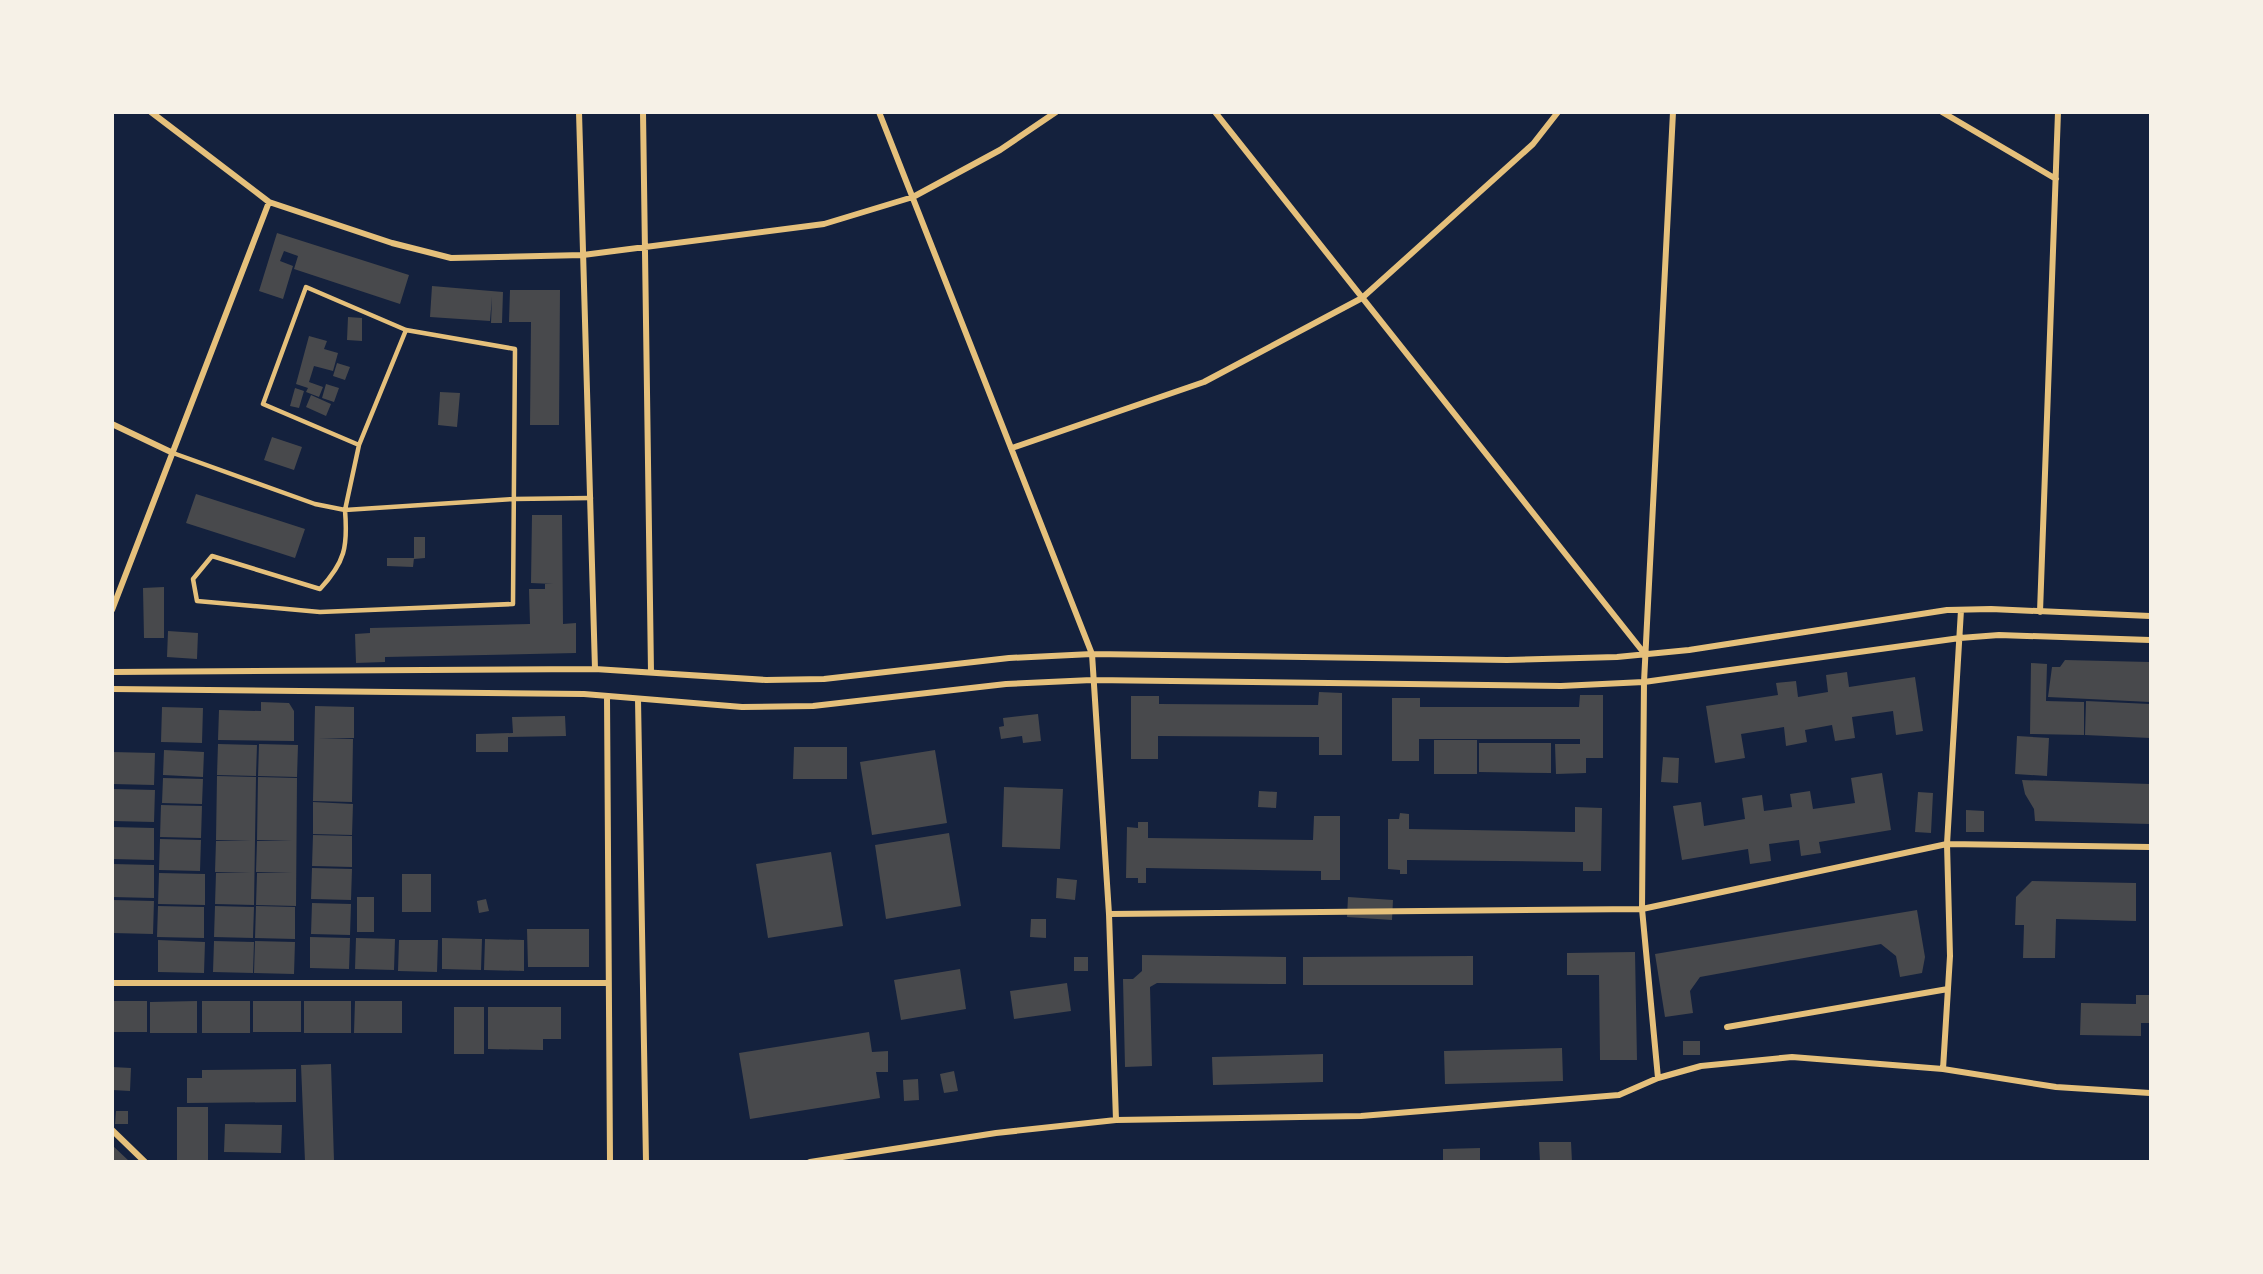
<svg xmlns="http://www.w3.org/2000/svg" width="2263" height="1274" font-family="Ubuntu,sans-serif">
	<style>
		.building { fill: #48494c }
		.lines { fill: none; stroke-linecap: round; stroke-linejoin: round }
		.service { stroke: #e5c07b; stroke-width: 4.5 }
		.minor { stroke: #e5c07b; stroke-width: 6 }
	</style>
	<rect width="100%" height="100%" fill="#14213d"/>
	<path class="building" d="M 277,233 L 409,275 L 400,304 L 294,269 L 298,256 L 284,251 L 280,261 L 293,266 L 283,299 L 259,291 Z
		M 432,286 L 503,292 L 502,323 L 491,323 L 492,297 L 490,321 L 430,317 Z
		M 510,290 L 560,290 L 559,425 L 530,425 L 531,322 L 509,322 Z
		M 348,317 L 362,318 L 362,341 L 347,340 Z
		M 309,336 L 327,341 L 324,349 L 338,353 L 333,371 L 314,366 L 309,382 L 323,387 L 319,397 L 306,392 L 308,388 L 296,384 Z
		M 337,363 L 350,367 L 345,380 L 333,376 Z
		M 326,384 L 339,388 L 334,402 L 322,398 Z
		M 295,388 L 304,391 L 299,408 L 290,406 Z
		M 440,392 L 460,393 L 457,427 L 438,425 Z
		M 311,395 L 331,404 L 326,416 L 306,407 Z
		M 272,437 L 302,447 L 294,470 L 264,460 Z
		M 196,494 L 305,529 L 295,558 L 186,523 Z
		M 532,515 L 562,515 L 563,624 L 576,623 L 576,653 L 385,657 L 385,662 L 356,663 L 355,634 L 370,633 L 370,628 L 530,624 L 529,589 L 545,589 L 545,584 L 553,584 L 531,583 Z
		M 414,537 L 425,537 L 425,558 L 414,559 Z
		M 387,558 L 414,558 L 413,567 L 387,566 Z
		M 164,587 L 164,638 L 144,638 L 143,588 Z
		M 168,631 L 198,633 L 197,659 L 167,657 Z
		M 2065,660 L 2150,662 L 2150,702 L 2048,697 L 2052,667 L 2060,667 Z
		M 2031,663 L 2047,664 L 2046,701 L 2084,702 L 2084,735 L 2030,734 Z
		M 1847,672 L 1849,687 L 1915,677 L 1923,731 L 1896,735 L 1893,711 L 1852,717 L 1855,738 L 1835,741 L 1832,725 L 1805,730 L 1807,742 L 1786,746 L 1784,727 L 1741,734 L 1745,758 L 1715,763 L 1706,706 L 1778,695 L 1776,683 L 1796,681 L 1798,697 L 1828,692 L 1826,675 Z
		M 1319,692 L 1342,693 L 1342,755 L 1319,755 L 1319,737 L 1158,736 L 1158,759 L 1131,759 L 1131,696 L 1159,696 L 1159,704 L 1318,705 Z
		M 1580,695 L 1603,695 L 1603,758 L 1586,758 L 1586,773 L 1556,774 L 1555,744 L 1580,744 L 1580,739 L 1419,739 L 1419,761 L 1392,761 L 1392,698 L 1420,698 L 1420,707 L 1579,707 Z
		M 2086,701 L 2150,704 L 2150,738 L 2085,735 Z
		M 261,702 L 289,703 L 294,711 L 294,741 L 218,740 L 219,710 L 261,711 Z
		M 315,706 L 354,707 L 354,738 L 319,738 L 353,739 L 352,802 L 313,801 Z
		M 162,707 L 203,708 L 202,743 L 161,742 Z
		M 1038,714 L 1041,741 L 1023,743 L 1022,736 L 1001,739 L 999,727 L 1004,726 L 1003,718 Z
		M 565,716 L 566,736 L 508,737 L 508,752 L 476,752 L 476,734 L 513,733 L 512,717 Z
		M 2017,736 L 2049,738 L 2047,776 L 2015,774 Z
		M 1434,740 L 1477,740 L 1477,774 L 1434,774 Z
		M 1479,743 L 1551,743 L 1551,773 L 1479,772 Z
		M 218,744 L 257,745 L 256,776 L 217,775 Z
		M 259,744 L 298,745 L 297,777 L 258,776 Z
		M 794,747 L 847,747 L 847,779 L 793,779 Z
		M 164,750 L 204,752 L 203,777 L 163,775 Z
		M 935,750 L 947,823 L 872,835 L 860,762 Z
		M 112,752 L 155,753 L 154,785 L 112,784 Z
		M 1663,757 L 1679,758 L 1678,783 L 1661,782 Z
		M 1882,773 L 1891,830 L 1819,842 L 1821,853 L 1801,856 L 1799,840 L 1769,844 L 1771,861 L 1750,864 L 1748,849 L 1682,860 L 1673,806 L 1701,802 L 1704,826 L 1745,819 L 1742,798 L 1762,795 L 1764,811 L 1792,807 L 1790,794 L 1810,791 L 1813,809 L 1855,803 L 1851,778 Z
		M 217,776 L 256,777 L 254,905 L 215,904 L 216,873 L 251,873 L 215,872 L 216,841 L 251,841 L 216,840 Z
		M 258,777 L 297,778 L 296,906 L 256,905 L 257,873 L 292,873 L 256,872 L 257,841 L 292,841 L 257,840 Z
		M 163,778 L 203,779 L 202,804 L 162,803 Z
		M 2022,780 L 2150,784 L 2150,824 L 2035,821 L 2034,809 L 2025,794 Z
		M 1004,787 L 1063,789 L 1060,849 L 1002,847 Z
		M 112,789 L 155,790 L 154,822 L 112,821 Z
		M 1259,791 L 1277,792 L 1276,808 L 1258,807 Z
		M 1918,792 L 1933,793 L 1931,833 L 1915,832 Z
		M 313,802 L 353,804 L 352,835 L 313,834 Z
		M 161,805 L 202,806 L 201,838 L 160,837 Z
		M 1575,807 L 1602,808 L 1601,871 L 1583,871 L 1583,862 L 1407,860 L 1407,874 L 1400,874 L 1400,870 L 1388,869 L 1388,819 L 1399,819 L 1400,813 L 1409,814 L 1409,829 L 1575,832 Z
		M 1966,810 L 1984,811 L 1984,832 L 1966,832 Z
		M 1314,816 L 1340,816 L 1340,880 L 1321,880 L 1321,871 L 1146,868 L 1146,883 L 1138,883 L 1138,878 L 1126,878 L 1127,827 L 1138,828 L 1138,822 L 1148,822 L 1148,838 L 1313,840 Z
		M 112,827 L 154,828 L 154,860 L 112,859 Z
		M 949,833 L 961,906 L 886,919 L 875,845 Z
		M 313,835 L 352,836 L 352,867 L 312,866 Z
		M 160,839 L 201,840 L 200,871 L 159,870 Z
		M 831,852 L 843,926 L 768,938 L 756,864 Z
		M 112,864 L 154,865 L 154,898 L 112,897 Z
		M 312,868 L 352,869 L 351,900 L 311,899 Z
		M 159,873 L 205,874 L 205,905 L 158,904 Z
		M 402,874 L 431,874 L 431,912 L 402,912 Z
		M 1057,878 L 1077,880 L 1075,900 L 1056,898 Z
		M 2032,881 L 2136,883 L 2136,921 L 2056,919 L 2055,958 L 2023,958 L 2024,925 L 2015,925 L 2016,897 Z
		M 357,897 L 374,897 L 374,932 L 357,932 Z
		M 1348,897 L 1393,900 L 1392,920 L 1347,917 Z
		M 486,899 L 489,911 L 479,913 L 477,901 Z
		M 112,900 L 154,901 L 153,934 L 112,933 Z
		M 312,903 L 351,904 L 350,935 L 311,934 Z
		M 158,906 L 204,907 L 204,938 L 157,937 Z
		M 215,906 L 254,907 L 253,938 L 214,937 Z
		M 256,906 L 295,907 L 295,939 L 255,938 Z
		M 1917,910 L 1925,957 L 1922,973 L 1900,977 L 1896,956 L 1881,944 L 1700,977 L 1690,991 L 1693,1013 L 1665,1017 L 1655,954 Z
		M 1031,919 L 1046,919 L 1046,938 L 1030,937 Z
		M 527,929 L 589,929 L 589,967 L 528,967 Z
		M 310,937 L 350,938 L 349,969 L 310,968 Z
		M 356,938 L 395,939 L 394,970 L 355,969 Z
		M 442,938 L 482,939 L 481,970 L 442,969 Z
		M 485,939 L 524,940 L 524,971 L 484,970 Z
		M 158,940 L 205,942 L 204,973 L 158,972 Z
		M 399,940 L 438,940 L 437,972 L 398,971 Z
		M 214,941 L 254,942 L 253,973 L 213,972 Z
		M 255,941 L 295,942 L 294,974 L 254,973 Z
		M 1635,952 L 1637,1060 L 1600,1060 L 1599,975 L 1567,975 L 1567,953 Z
		M 1142,955 L 1286,957 L 1286,984 L 1157,983 L 1150,987 L 1152,1066 L 1125,1067 L 1123,979 L 1133,979 L 1142,971 Z
		M 1473,956 L 1473,985 L 1303,985 L 1303,957 Z
		M 1074,957 L 1088,957 L 1088,971 L 1074,971 Z
		M 960,969 L 966,1009 L 901,1020 L 894,980 Z
		M 1067,983 L 1071,1011 L 1014,1019 L 1010,991 Z
		M 2136,995 L 2150,995 L 2150,1023 L 2141,1023 L 2141,1036 L 2080,1035 L 2081,1003 L 2136,1004 Z
		M 112,1001 L 147,1001 L 147,1032 L 112,1032 Z
		M 197,1001 L 197,1033 L 150,1033 L 150,1002 Z
		M 202,1001 L 250,1001 L 250,1033 L 202,1033 Z
		M 253,1001 L 301,1001 L 301,1032 L 253,1032 Z
		M 304,1001 L 351,1001 L 351,1033 L 304,1033 Z
		M 355,1001 L 402,1001 L 402,1033 L 354,1033 Z
		M 454,1007 L 484,1007 L 484,1054 L 454,1054 Z
		M 488,1007 L 561,1007 L 561,1039 L 543,1039 L 543,1050 L 488,1049 Z
		M 869,1032 L 872,1052 L 888,1051 L 888,1072 L 876,1072 L 880,1098 L 750,1119 L 739,1053 Z
		M 1683,1041 L 1700,1041 L 1700,1055 L 1683,1055 Z
		M 1562,1048 L 1563,1081 L 1445,1084 L 1444,1051 Z
		M 1323,1054 L 1323,1082 L 1213,1085 L 1212,1057 Z
		M 331,1064 L 334,1161 L 305,1162 L 301,1065 Z
		M 112,1067 L 131,1068 L 130,1091 L 112,1090 Z
		M 296,1069 L 296,1102 L 187,1103 L 187,1078 L 202,1078 L 202,1070 Z
		M 954,1071 L 958,1091 L 944,1093 L 940,1074 Z
		M 918,1079 L 919,1100 L 904,1101 L 903,1080 Z
		M 177,1107 L 208,1107 L 208,1162 L 177,1162 Z
		M 116,1111 L 128,1111 L 128,1124 L 115,1124 Z
		M 225,1124 L 282,1125 L 281,1153 L 224,1152 Z
		M 1539,1142 L 1571,1142 L 1572,1162 L 1540,1162 Z
		M 112,1145 L 130,1162 L 112,1162 Z
		M 1480,1148 L 1480,1162 L 1443,1162 L 1443,1149 Z"/>
	<g class="lines">
		<path class="service" d="M 359,445 L 406,330
			M 173,453 L 315,504 L 345,510 C 348,547 345,562 320,589 L 212,556 L 193,579 L 197,601 L 320,612 L 513,604 L 515,349 L 406,330 L 306,287 L 263,404 L 359,445 L 345,510 L 513,499 L 591,498"/>
		<path class="minor" d="M 151,112 L 269,202 L 392,243 L 451,258 L 583,255 L 824,224 L 913,197 L 1000,150 L 1056,112
			M 579,112 L 595,669
			M 643,112 L 651,672
			M 879,112 L 1092,654 L 1109,914 L 1116,1120
			M 1215,112 L 1644,653
			M 1942,112 L 2056,179
			M 112,424 L 173,453
			M 1012,448 L 1204,382 L 1362,298 L 1533,144 L 1558,112
			M 112,610 L 269,202
			M 2040,612 L 2058,112
			M 112,672 L 595,669 L 766,680 L 824,679 L 1009,658 L 1092,654 L 1507,660 L 1617,657 L 1689,650 L 1947,610 L 1991,609 L 2150,616
			M 112,689 L 584,694 L 742,707 L 813,706 L 1006,684 L 1092,680 L 1561,686 L 1644,682 L 1960,638 L 1999,635 L 2150,640
			M 607,696 L 610,1162
			M 638,699 L 646,1162
			M 1109,914 L 1642,909 L 1947,844 L 2150,847
			M 112,983 L 608,983
			M 1727,1027 L 1948,989
			M 1943,1069 L 1950,956 L 1947,844 L 1961,610
			M 1658,1078 L 1642,909 L 1644,682 L 1673,112
			M 112,1130 L 145,1162
			M 810,1162 L 996,1133 L 1116,1120 L 1361,1116 L 1619,1095 L 1658,1078 L 1701,1066 L 1792,1057 L 1943,1069 L 2056,1087 L 2150,1093"/>
	</g>
	<rect width="2263" height="1274" fill="none" stroke="#f6f1e7" stroke-width="228"/>
</svg>
